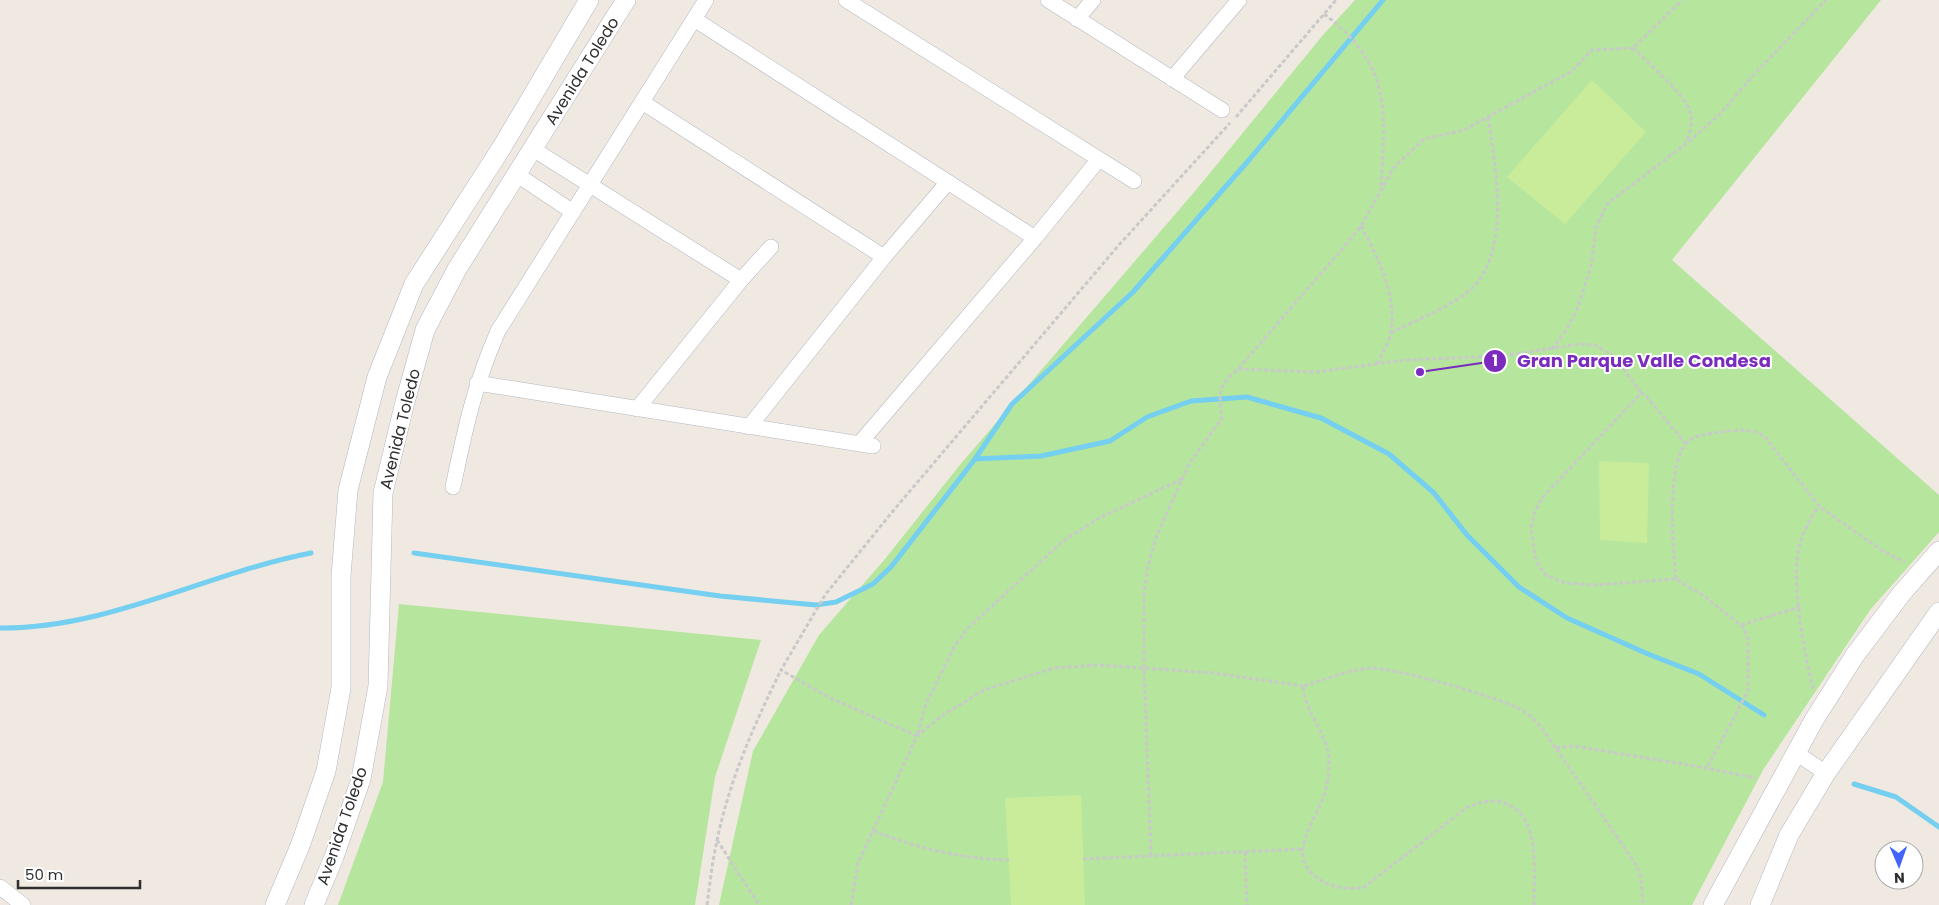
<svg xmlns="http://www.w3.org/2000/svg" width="1939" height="905" font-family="Poppins,sans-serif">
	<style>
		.green { fill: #b6e59e }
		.pitch { fill: #c9ec9a }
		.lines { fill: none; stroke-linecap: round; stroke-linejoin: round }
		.stream { stroke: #75cff0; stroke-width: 5 }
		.minor-casing { stroke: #b4b7c1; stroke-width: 16 }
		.tertiary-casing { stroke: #b4b7c1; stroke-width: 20 }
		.path { stroke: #c9c9c9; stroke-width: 3; stroke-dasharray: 4 2.5; stroke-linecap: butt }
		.minor { stroke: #fff; stroke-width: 15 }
		.tertiary { stroke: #fff; stroke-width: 19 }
		.labels { text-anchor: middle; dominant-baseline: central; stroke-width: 4; stroke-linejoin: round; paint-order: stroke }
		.street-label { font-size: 16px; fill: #2e2e2e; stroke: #fff }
		.leader { fill: none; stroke: #7b2cbf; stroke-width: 2 }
		.callout-dot { fill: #7b2cbf; stroke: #fff; stroke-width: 2 }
		.mark-label { font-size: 15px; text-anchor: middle; font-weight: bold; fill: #fff }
		.callout-label { font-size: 18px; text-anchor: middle; font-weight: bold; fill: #7b2cbf; stroke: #fff; stroke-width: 4; stroke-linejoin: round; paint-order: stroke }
	</style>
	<rect width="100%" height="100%" fill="#efe9e1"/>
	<path class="green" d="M 1355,0 L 1881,0 L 1672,260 L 1939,495 L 1939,532 L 1870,610 L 1763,770 L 1692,905 L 719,905 L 753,751 L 819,635 L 885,559 L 959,466 L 1196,190 L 1323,35 Z
		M 399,604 L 761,640 L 715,777 L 695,905 L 338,905 L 383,782 Z"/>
	<path class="pitch" d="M 1592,80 L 1646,132 L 1565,224 L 1507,177 Z
		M 1599,461 L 1649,463 L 1647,543 L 1600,540 Z
		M 1081,795 L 1085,905 L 1011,905 L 1005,798 Z"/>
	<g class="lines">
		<path class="stream" d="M 975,459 L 1012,404 L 1133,292 L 1249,160 L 1383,0
			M 414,553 L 720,596 L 816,605 L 836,602 L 873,584 L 891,567 L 975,459 L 1041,456 L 1110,441 L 1147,417 L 1191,401 L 1247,397 L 1321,418 L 1389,454 L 1434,493 L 1467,535 L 1519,587 L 1567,618 L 1648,654 L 1699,674 L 1764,715
			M 0,628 C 108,629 207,573 311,553
			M 1854,784 L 1896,797 L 1939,827"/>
		<defs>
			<path id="minor" d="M 846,0 L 1134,181
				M 1048,0 L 1222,110
				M 694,19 L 1035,238
				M 1077,19 L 1093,0
				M 1172,79 L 1239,0
				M 642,102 L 884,257
				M 533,149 L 741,280 L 771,247
				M 516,174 L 573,212
				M 477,383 L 873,446
				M 637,409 L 741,280
				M 749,427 L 884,257 L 948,182
				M 859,444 L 1035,238 L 1099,159
				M 453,487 C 465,429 474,386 498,331 L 706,0
				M 1796,753 L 1826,773
				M 0,887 L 23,905"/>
			<path id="tertiary" d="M 275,905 L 300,846 L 326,771 L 341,688 L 341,576 L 348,490 L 377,377 L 414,284 L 502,147 L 589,0
				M 314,905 L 334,857 L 361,779 L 378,686 L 383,493 L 405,402 L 425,330 L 457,269 L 626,0
				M 1713,905 L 1814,720 L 1855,655 L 1902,593 L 1939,551
				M 1760,905 L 1789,835 L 1826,773 L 1939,612"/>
		</defs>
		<use href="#minor" class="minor-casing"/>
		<use href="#tertiary" class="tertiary-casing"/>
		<path class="path" d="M 1324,14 C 1393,67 1385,110 1381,189
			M 1633,48 C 1647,62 1682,92 1689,109 C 1694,120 1691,133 1685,142
			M 1236,117 L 1336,0
			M 1361,226 C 1378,258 1397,294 1391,332 C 1389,342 1382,354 1378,363
			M 1391,333 C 1417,319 1450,308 1471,289 C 1512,251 1495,165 1488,116
			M 1552,349 L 1567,329 L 1578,307 L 1591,266 L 1596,228 L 1607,204 L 1692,139 L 1720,114 L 1757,71 L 1826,0
			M 1238,369 L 1316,372 L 1405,360 L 1502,356 L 1580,344 L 1595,345 L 1615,357 L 1641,393
			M 1686,444 L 1646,396 L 1641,393 L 1543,497 L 1535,511 L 1531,529 L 1536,562 L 1546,575 L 1565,583 L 1595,585 L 1676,579 L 1704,596 L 1743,627 L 1748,639 L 1748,691 L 1707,768
			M 1182,479 L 1099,518 L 1063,541 L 968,628 L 954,647 L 925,706 L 917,736 L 830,698 L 781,670 L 825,595 L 893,511 L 1118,246 L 1230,123
			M 1676,579 C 1673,551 1665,456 1690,440 C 1698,434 1710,434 1720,432 C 1736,430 1750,428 1764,436 L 1819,506 L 1881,550 L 1905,562
			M 1741,625 L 1800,607
			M 1813,689 C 1804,652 1791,583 1799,547 C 1803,531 1810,519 1819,506
			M 1556,748 L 1574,746 L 1689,765 L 1756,778
			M 873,831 C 918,848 961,859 1009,860
			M 717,840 L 759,905
			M 1245,852 L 1247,905
			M 1151,856 L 1144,668 L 1144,592 L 1148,565 L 1157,535 L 1189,464 L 1222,418 C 1219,392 1217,387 1238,369 L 1342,249 L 1361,226 L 1394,167 L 1424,139 L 1464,130 L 1572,71 L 1592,50 L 1633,48 L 1682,0
			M 1083,859 L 1303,849
			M 707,905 C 710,884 712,862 717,841 C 729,781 754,725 781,670
			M 851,905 L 858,863 L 917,736 L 943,715 L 984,690 L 1054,668 L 1100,665 L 1214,673 L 1303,686
			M 1534,905 C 1533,873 1542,819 1507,804 C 1493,798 1479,802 1466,808 L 1363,888 C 1348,889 1332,888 1319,879 C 1284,857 1315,823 1324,795 C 1328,784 1329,772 1329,761 C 1329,734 1304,713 1303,686 C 1325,680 1347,670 1370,668 C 1391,667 1508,699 1525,712 C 1534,718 1540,726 1546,734 L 1637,866 L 1641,878 L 1643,905"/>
		<use href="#minor" class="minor"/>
		<use href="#tertiary" class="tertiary"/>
	</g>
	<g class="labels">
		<g class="street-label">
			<text transform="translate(582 71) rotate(-58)">Avenida Toledo</text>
			<text transform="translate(400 429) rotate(-76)">Avenida Toledo</text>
			<text transform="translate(342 826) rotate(-71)">Avenida Toledo</text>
		</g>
	</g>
	<path class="leader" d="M1420 372L1495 361"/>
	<g class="callout-dot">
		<circle cx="1420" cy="372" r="5"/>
		<circle cx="1495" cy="361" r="12"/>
	</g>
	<g class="mark-label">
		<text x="1495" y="366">1</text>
	</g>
	<g class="callout-label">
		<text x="1644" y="367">Gran Parque Valle Condesa</text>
	</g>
	<g transform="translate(1899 865) rotate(178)"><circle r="24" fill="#ffffff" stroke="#ababab"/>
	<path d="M0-4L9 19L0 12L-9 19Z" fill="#4264fb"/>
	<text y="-8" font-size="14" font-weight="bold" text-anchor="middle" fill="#2e2e2e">N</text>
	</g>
	<path d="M18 880v8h122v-8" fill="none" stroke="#2e2e2e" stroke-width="2.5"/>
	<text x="25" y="880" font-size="15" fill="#2e2e2e" stroke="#ffffff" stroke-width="4" paint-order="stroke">50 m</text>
</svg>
